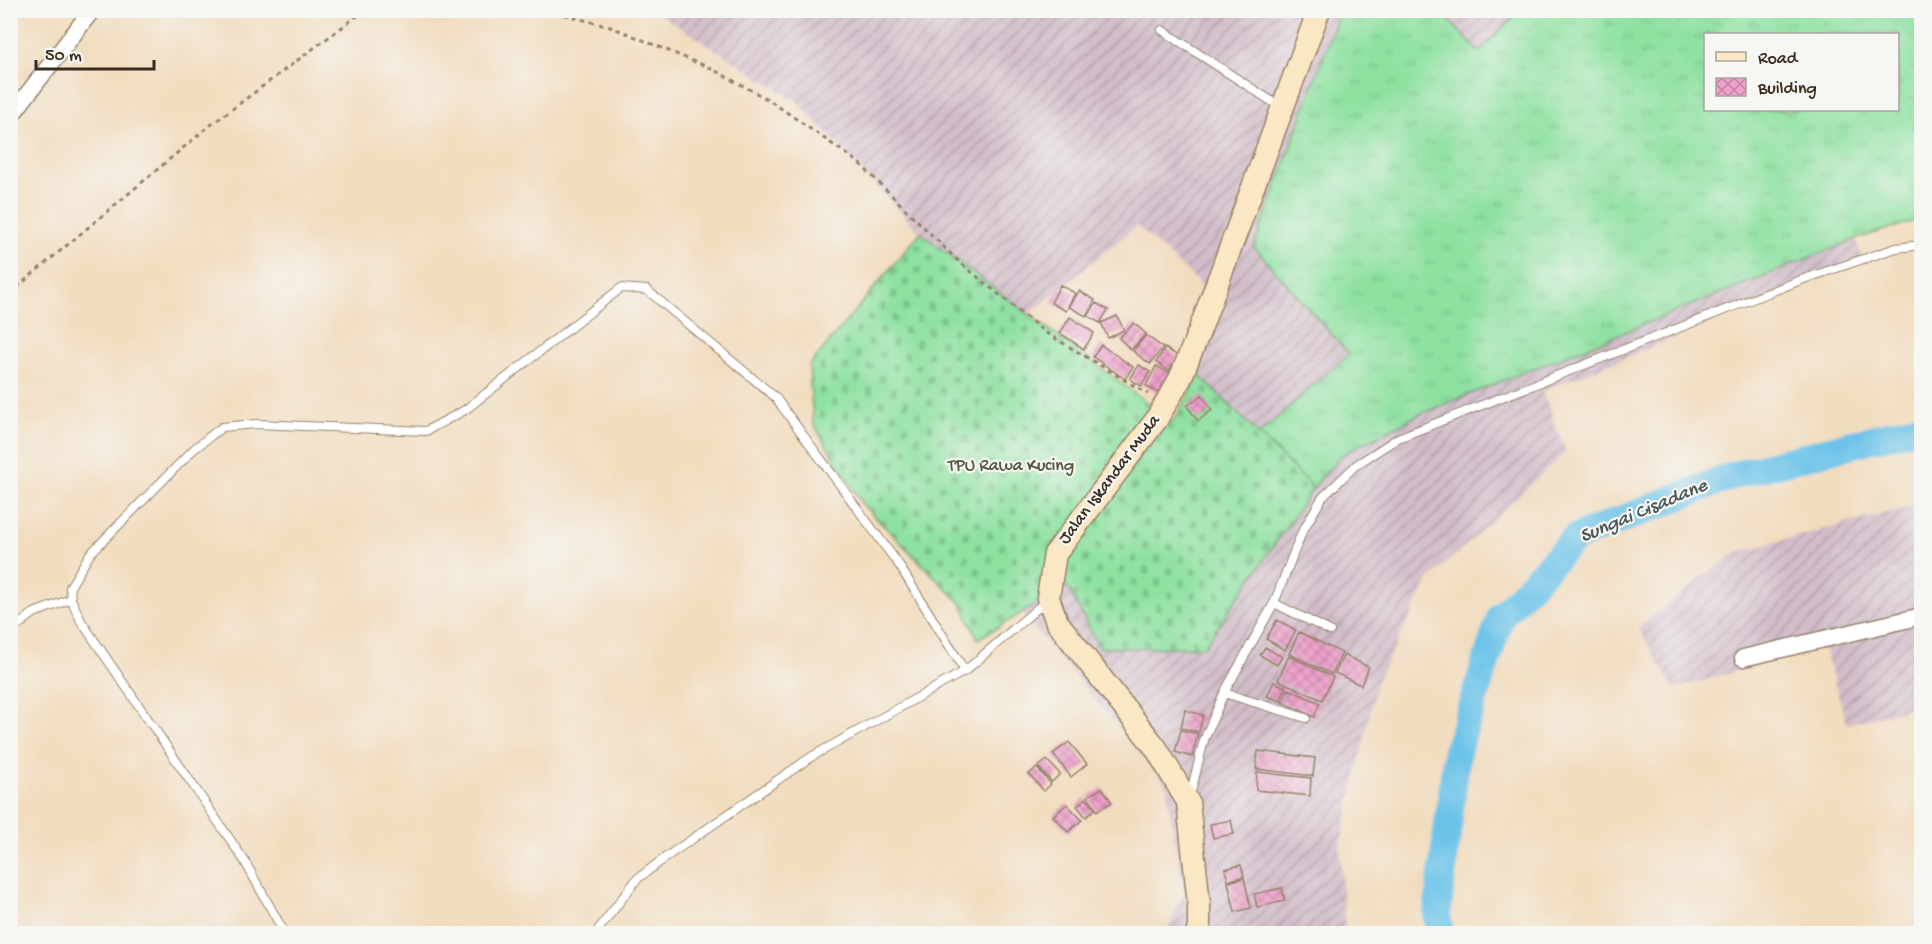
<svg xmlns="http://www.w3.org/2000/svg" width="1932" height="944" font-family="'Gochi Hand',sans-serif">
	<style>
		.industrial { fill: url(#industrial-furrows) }
		.grass { fill: url(#grass-tufts); stroke: #648660; stroke-width: 1.5; fill-rule: evenodd }
		.cemetery { fill: url(#cemetery-stones); stroke: #648660; stroke-width: 1.5 }
		.lines { fill: none; stroke-linecap: round; stroke-linejoin: round }
		.river { stroke: #6cc3e9; stroke-width: 28 }
		.building { fill: url(#building-cross-hatch) }
		.lane-casing { stroke: #96836e; stroke-width: 10 }
		.street-casing { stroke: #96836e; stroke-width: 19 }
		.secondary-casing { stroke: #96836e; stroke-width: 25 }
		.path { stroke: #96836e; stroke-width: 3; stroke-dasharray: 4.5 4.5; stroke-linecap: butt }
		.lane { stroke: #fff; stroke-width: 8 }
		.street { stroke: #fff; stroke-width: 16 }
		.secondary { stroke: #fbe7c3; stroke-width: 22 }
		.labels { text-anchor: middle; dominant-baseline: central; stroke-width: 4.5; stroke-linejoin: round; paint-order: stroke }
		.park-label { font-size: 18px; fill: #50583f; stroke: #f6f6f2 }
		.street-label { font-size: 18px; fill: #3b2a1e; stroke: #f6f6f2 }
		.water-label { font-size: 20px; font-style: italic; fill: #4a585b; stroke: #f6f6f2 }
	</style>
	<defs>
		<pattern id="industrial-furrows" width="10" height="10" patternUnits="userSpaceOnUse" patternTransform="scale(1.5)"><rect width="10" height="10" fill="#d1bdc9"/><path d="M-1 1l2-2M0 10L10 0M9 11l2-2" fill="none" stroke="#ab9aa3"/></pattern>
		<pattern id="grass-tufts" width="24" height="20" patternUnits="userSpaceOnUse" patternTransform="scale(1.5)"><rect width="24" height="20" fill="#8ee1a1"/><path d="M3 7l-1-3M5 7V3M7 7l1-3M15 17l-1-3M17 17v-4M19 17l1-3" fill="none" stroke="#7bc18a"/></pattern>
		<pattern id="cemetery-stones" width="16" height="16" patternUnits="userSpaceOnUse" patternTransform="scale(1.5)"><rect width="16" height="16" fill="#8ee1a1"/><path d="M2 7V4a2 2 0 0 1 4 0v3zM10 15v-3a2 2 0 0 1 4 0v3z" fill="#7bc18a"/></pattern>
		<pattern id="building-cross-hatch" width="8" height="8" patternUnits="userSpaceOnUse" patternTransform="scale(1.5)"><rect width="8" height="8" fill="#efa0cb"/><path d="M0 0l8 8M0 8l8-8" fill="none" stroke="#c383a4"/></pattern>
	</defs>
	<rect width="100%" height="100%" fill="#f6f6f2"/>
	<filter id="ink" filterUnits="userSpaceOnUse"><feTurbulence type="fractalNoise" baseFrequency=".0167" numOctaves="2"/><feDisplacementMap in="SourceGraphic" scale="12" xChannelSelector="R" yChannelSelector="G"/><feConvolveMatrix kernelMatrix="1 2 1 2 8 2 1 2 1" color-interpolation-filters="sRGB"/></filter>
	<filter id="wash" filterUnits="userSpaceOnUse"><feTurbulence type="fractalNoise" baseFrequency=".008" numOctaves="4" result="noise"/><feDisplacementMap in="SourceGraphic" scale="24" xChannelSelector="R" yChannelSelector="G"/><feGaussianBlur stdDeviation="1.35" result="paint"/><feColorMatrix in="noise" values="0 0 0 0 0 0 0 0 0 0 0 0 0 0 0 0 0 1.4 0 .05"/><feComposite in="paint" operator="in"/></filter>
	<g filter="url(#wash)">
		<rect width="100%" height="100%" fill="#f1dcbe"/>
		<path class="industrial" d="M 655,11 L 1340,11 L 1254,246 L 1349,354 L 1259,434 L 1200,376 L 1220,302 L 1137,226 L 1029,314 L 920,233 L 798,102 Z
			M 1440,11 L 1520,11 L 1479,53 Z
			M 1856,239 L 1863,261 L 1542,391 L 1566,452 L 1430,578 L 1377,681 L 1340,848 L 1345,933 L 1166,933 L 1184,892 L 1165,783 L 1022,613 L 1067,586 L 1204,647 L 1313,488 L 1341,455 L 1418,415 Z
			M 1921,504 L 1921,705 L 1847,724 L 1824,647 L 1674,689 L 1638,628 L 1734,553 Z"/>
		<path class="grass" d="M 1340,11 L 1440,11 L 1479,52 L 1520,11 L 1921,11 L 1921,219 L 1856,239 L 1418,415 L 1341,455 L 1313,488 L 1259,434 L 1349,354 L 1254,247 ZM 1706,34 L 1898,34 L 1898,110 L 1706,110 Z"/>
		<path class="cemetery" d="M 920,233 L 1173,422 L 1200,376 L 1313,488 L 1204,647 L 1100,648 L 1067,586 L 978,639 L 961,603 L 862,504 L 813,423 L 809,366 Z"/>
		<g class="lines">
			<path class="river" d="M 1440,934 L 1437,915 L 1457,751 L 1501,616 L 1575,538 L 1734,475 L 1922,426"/>
		</g>
		<g id="blocks">
			<path class="building" d="M 1060,285 L 1075,293 L 1066,311 L 1051,303 Z
				M 1079,291 L 1095,300 L 1086,316 L 1069,307 Z
				M 1096,303 L 1108,310 L 1100,323 L 1088,316 Z
				M 1117,316 L 1124,330 L 1108,338 L 1101,323 Z
				M 1070,317 L 1094,333 L 1084,349 L 1060,333 Z
				M 1134,323 L 1146,334 L 1131,350 L 1119,338 Z
				M 1146,335 L 1163,348 L 1150,364 L 1133,351 Z
				M 1101,345 L 1133,367 L 1125,379 L 1093,357 Z
				M 1165,348 L 1178,356 L 1169,371 L 1156,362 Z
				M 1139,365 L 1150,372 L 1141,386 L 1130,379 Z
				M 1156,366 L 1171,374 L 1160,394 L 1146,386 Z
				M 1202,395 L 1212,410 L 1198,421 L 1187,406 Z
				M 1277,620 L 1296,630 L 1285,650 L 1266,639 Z
				M 1299,632 L 1342,653 L 1332,674 L 1289,654 Z
				M 1265,647 L 1282,657 L 1277,665 L 1260,655 Z
				M 1344,655 L 1369,667 L 1361,685 L 1335,673 Z
				M 1289,656 L 1333,677 L 1322,700 L 1278,680 Z
				M 1274,682 L 1286,687 L 1280,701 L 1267,696 Z
				M 1288,689 L 1320,703 L 1314,717 L 1282,702 Z
				M 1185,710 L 1203,715 L 1199,732 L 1181,728 Z
				M 1181,730 L 1198,734 L 1192,757 L 1175,752 Z
				M 1069,742 L 1087,764 L 1071,777 L 1053,754 Z
				M 1258,751 L 1315,758 L 1313,776 L 1256,769 Z
				M 1047,760 L 1060,774 L 1052,782 L 1038,767 Z
				M 1037,768 L 1051,784 L 1044,791 L 1029,774 Z
				M 1257,772 L 1311,778 L 1310,796 L 1256,790 Z
				M 1102,788 L 1112,802 L 1097,811 L 1088,796 Z
				M 1086,798 L 1095,809 L 1086,817 L 1077,806 Z
				M 1067,804 L 1082,820 L 1068,832 L 1053,816 Z
				M 1231,820 L 1234,834 L 1213,838 L 1210,824 Z
				M 1241,865 L 1244,876 L 1228,881 L 1225,869 Z
				M 1244,878 L 1251,908 L 1235,912 L 1228,882 Z
				M 1282,888 L 1285,901 L 1257,907 L 1254,894 Z"/>
		</g>
	</g>
	<g filter="url(#ink)">
		<use href="#blocks" fill-opacity="0" stroke="#96836e" stroke-width="1.5"/>
		<g class="lines">
			<defs>
				<path id="lane" d="M 1162,30 L 1282,108
					M 1274,603 L 1330,631
					M 10,631 L 34,613 L 71,599
					M 1224,693 L 1306,718
					M 1190,796 L 1204,740 L 1224,693 L 1274,603 L 1302,532 L 1322,498 L 1356,465 L 1398,438 L 1801,280 L 1896,248 L 1922,245
					M 285,934 L 244,860 L 81,621 L 71,599 L 70,587 L 90,554 L 194,449 L 222,427 L 256,424 L 426,431 L 465,410 L 621,288 L 647,290 L 775,397 L 899,565 L 965,671
					M 595,934 L 637,879 L 669,855 L 811,757 L 965,671 L 1048,599"/>
				<path id="street" d="M 10,117 L 92,10
					M 1743,658 L 1922,616"/>
				<path id="secondary" d="M 1197,934 L 1199,928 L 1199,904 L 1188,802 L 1156,748 L 1057,622 L 1048,598 L 1055,554 L 1156,420 L 1180,379 L 1199,332 L 1319,10"/>
			</defs>
			<use href="#lane" class="lane-casing"/>
			<use href="#street" class="street-casing"/>
			<use href="#secondary" class="secondary-casing"/>
			<path class="path" d="M 547,10 L 614,28 L 712,69 L 769,100 L 858,162 L 956,259 L 1043,331 L 1148,394
				M 10,293 L 208,127 L 365,10"/>
			<use href="#lane" class="lane"/>
			<use href="#street" class="street"/>
			<use href="#secondary" class="secondary"/>
		</g>
	</g>
	<g class="labels">
		<g class="park-label">
			<text x="1011" y="466">TPU Rawa Kucing</text>
		</g>
		<g class="street-label">
			<text transform="translate(1110 480) rotate(-53)">Jalan Iskandar Muda</text>
		</g>
		<g class="water-label">
			<text transform="translate(1644 512) rotate(-23)">Sungai Cisadane</text>
		</g>
	</g>
	<rect width="1932" height="944" fill="none" stroke="#f6f6f2" stroke-width="36"/>
	<rect x="1704" y="33" width="195" height="78" fill="#f6f6f2" stroke="#aba49d" stroke-width="1.5"/>
	<rect x="1716" y="52" width="30" height="9" fill="#fbe7c3" stroke="#aba49d" stroke-width="1.5"/>
	<text x="1758" y="63" font-size="18" fill="#3b2a1e">Road</text>
	<rect x="1716" y="78" width="30" height="18" fill="url(#building-cross-hatch)" stroke="#aba49d" stroke-width="1.5"/>
	<text x="1758" y="93" font-size="18" fill="#3b2a1e">Building</text>
	<path d="M36 60v9h118v-9" fill="none" stroke="#3b2a1e" stroke-width="3"/>
	<text x="45" y="60" font-size="18" fill="#3b2a1e" stroke="#f6f6f2" stroke-width="4.5" paint-order="stroke">50 m</text>
</svg>
